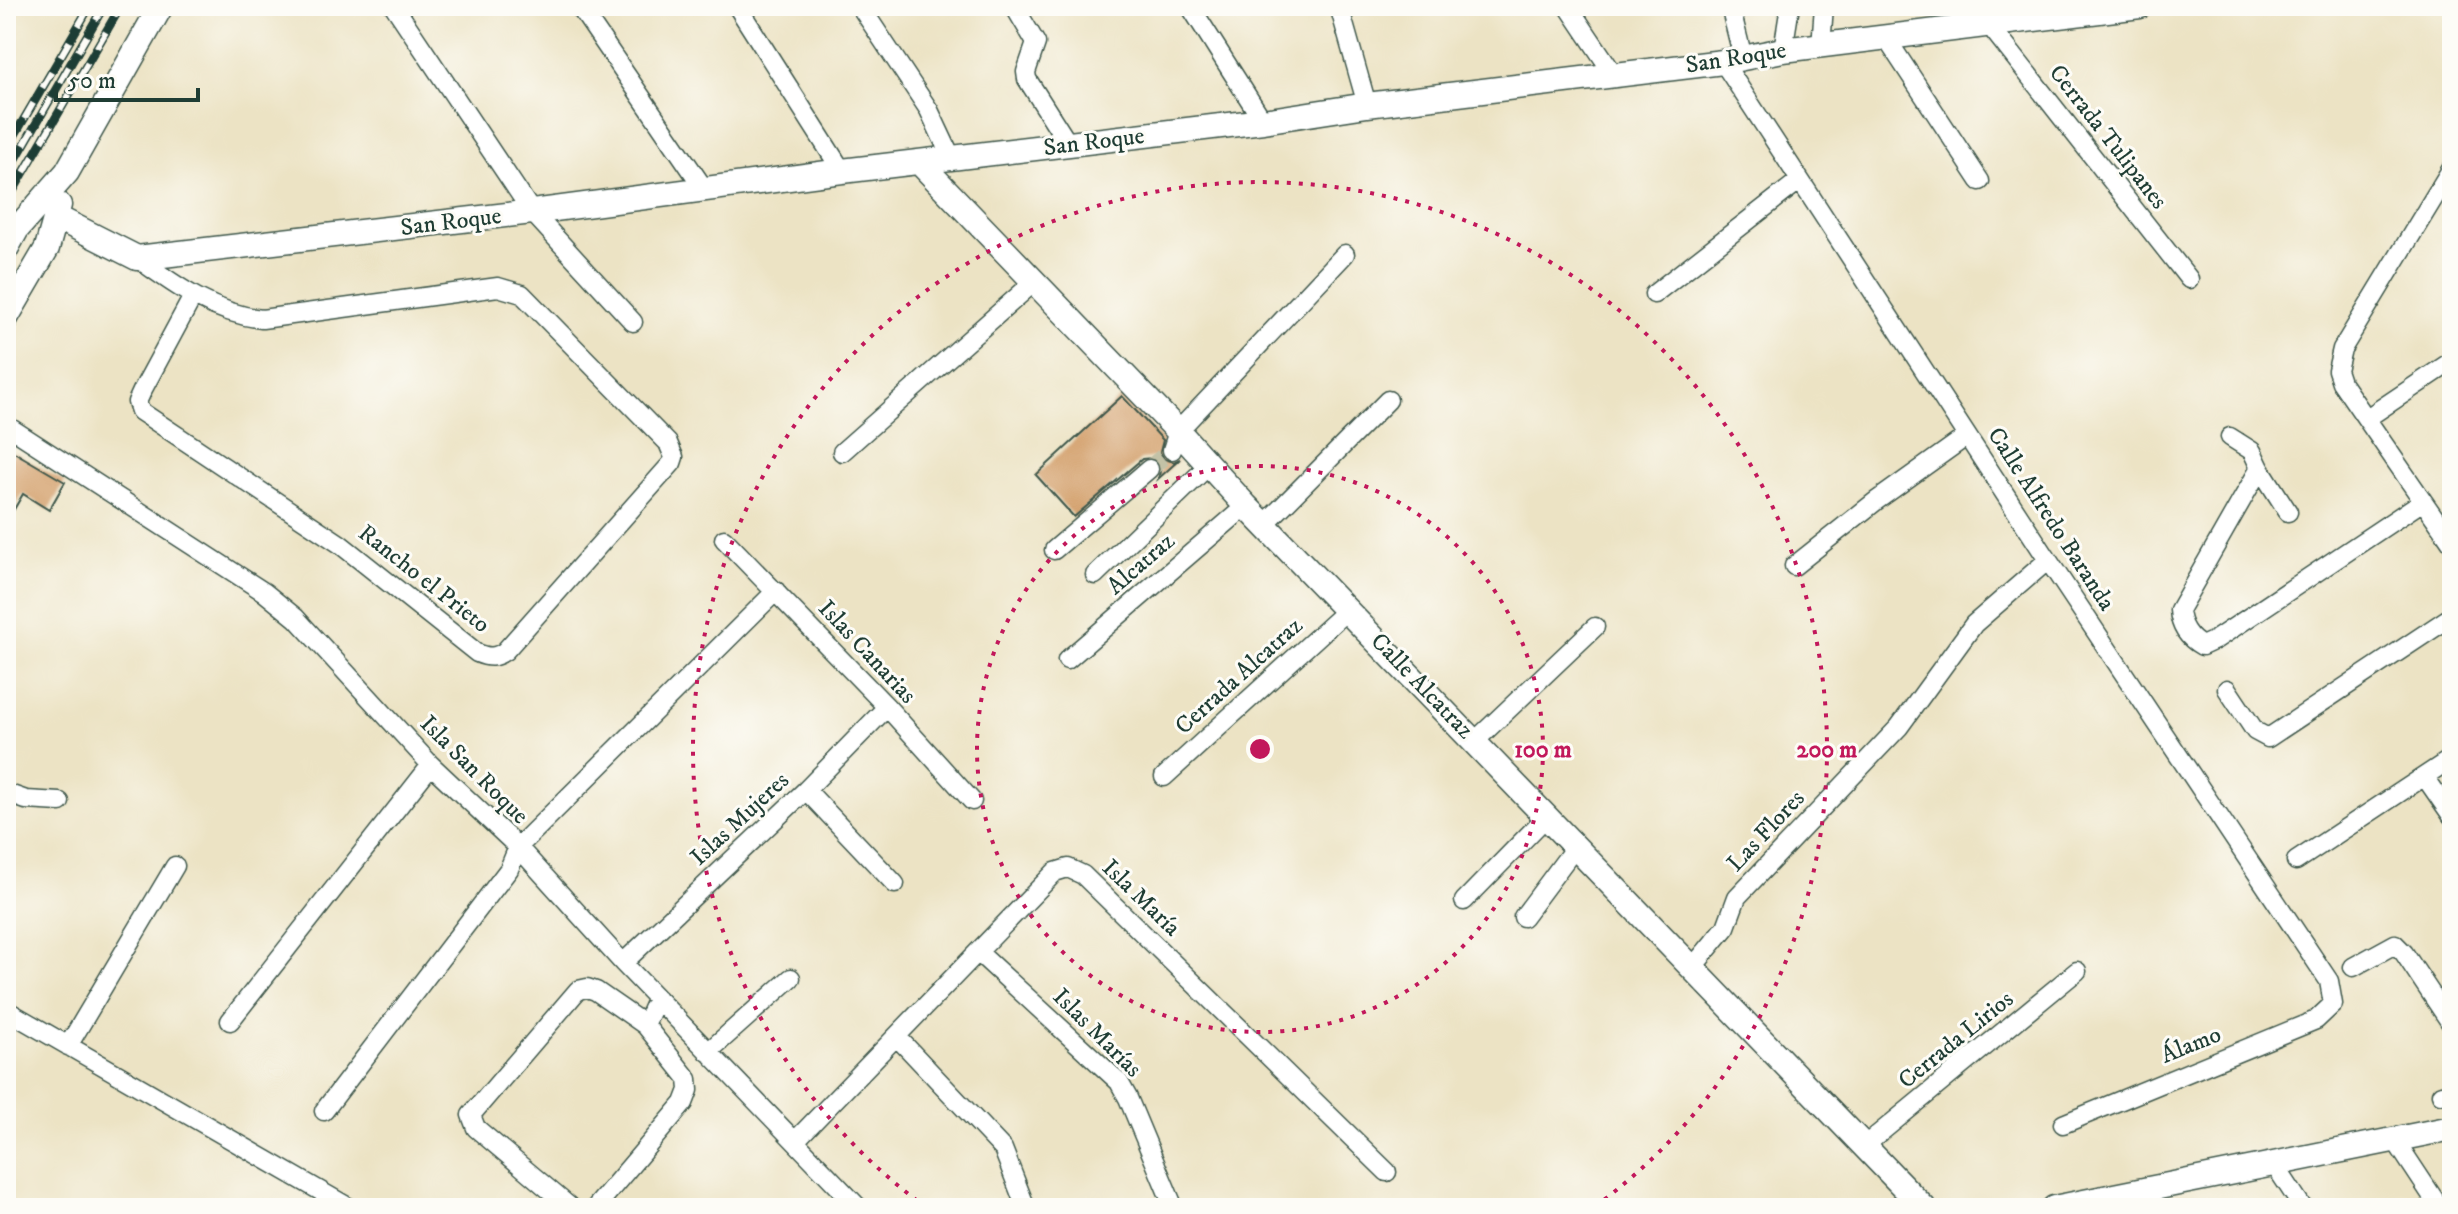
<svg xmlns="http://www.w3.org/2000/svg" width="2458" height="1214" font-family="'IM FELL DW Pica',serif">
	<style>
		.building { fill: #d29d67 }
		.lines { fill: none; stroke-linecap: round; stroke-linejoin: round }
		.minor-tunnel { stroke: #c3c2a7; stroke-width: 18; stroke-dasharray: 18 9; stroke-linecap: butt }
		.minor-casing { stroke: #3e564a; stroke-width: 21 }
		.major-casing { stroke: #3e564a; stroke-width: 27 }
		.minor { stroke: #fff; stroke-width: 18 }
		.major { stroke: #fff; stroke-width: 24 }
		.rail-casing { stroke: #1f3d34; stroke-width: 9 }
		.rail { stroke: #fdfcf7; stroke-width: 6; stroke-dasharray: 18; stroke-linecap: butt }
		.ring { fill: none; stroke: #c2185b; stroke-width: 4; stroke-dasharray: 4 8 }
		.labels { text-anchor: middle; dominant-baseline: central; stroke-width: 6; stroke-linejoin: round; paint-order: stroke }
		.street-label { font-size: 24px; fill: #1f3d34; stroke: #fdfcf7 }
		.centre { fill: #c2185b; stroke: #fdfcf7; stroke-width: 4 }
		.ring-label { font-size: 24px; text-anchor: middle; font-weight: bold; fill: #c2185b; stroke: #fdfcf7; stroke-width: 6; stroke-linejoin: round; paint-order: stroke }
	</style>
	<rect width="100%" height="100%" fill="#fdfcf7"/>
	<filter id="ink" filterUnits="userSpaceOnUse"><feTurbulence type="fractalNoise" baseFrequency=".0125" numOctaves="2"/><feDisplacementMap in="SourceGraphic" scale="16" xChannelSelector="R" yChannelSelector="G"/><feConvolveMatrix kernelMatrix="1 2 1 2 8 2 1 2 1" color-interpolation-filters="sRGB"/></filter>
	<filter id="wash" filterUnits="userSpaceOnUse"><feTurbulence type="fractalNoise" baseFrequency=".006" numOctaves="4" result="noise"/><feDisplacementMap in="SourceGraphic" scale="32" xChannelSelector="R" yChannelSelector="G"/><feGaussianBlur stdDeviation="1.8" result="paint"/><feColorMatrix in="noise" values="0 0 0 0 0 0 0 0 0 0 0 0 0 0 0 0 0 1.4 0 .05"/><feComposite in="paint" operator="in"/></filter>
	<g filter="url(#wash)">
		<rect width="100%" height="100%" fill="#ece3c4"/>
		<g id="blocks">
			<path class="building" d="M 1122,396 L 1163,440 L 1160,452 L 1164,459 L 1174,462 L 1180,459 L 1158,479 L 1161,468 L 1159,462 L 1152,458 L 1142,459 L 1074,517 L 1036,475 Z
				M 14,452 L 65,482 L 49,510 L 23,494 L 6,523 L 6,467 Z"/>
		</g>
	</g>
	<g filter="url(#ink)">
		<use href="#blocks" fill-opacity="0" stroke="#3e564a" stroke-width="2"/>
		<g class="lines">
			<path class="minor-tunnel" d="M 1149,469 L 1172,450"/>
			<defs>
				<path id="minor" d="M 394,6 L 532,212 L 633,322
					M 579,6 L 705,190
					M 737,6 L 842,171
					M 860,6 L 929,110 L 952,159
					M 1014,6 L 1036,43 L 1026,72 L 1027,79 L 1069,145
					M 1190,6 L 1263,121
					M 1339,6 L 1367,105
					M 1568,6 L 1615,76
					M 1730,6 L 1743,58
					M 1990,26 L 2189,279
					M 1886,38 L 1980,181
					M 1821,46 L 1824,6
					M 1783,50 L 1790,6
					M 1723,62 L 2048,560 L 2329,981 L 2333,1004 L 2316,1020 L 2063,1124
					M 2452,168 L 2342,349 L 2337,370 L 2341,382 L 2452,543
					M 137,258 C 177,287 213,313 262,319 L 498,287 L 522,294 L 668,443 L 674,457 L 672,463 L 505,651 C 495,658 489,658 477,653 L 340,544 L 140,411 L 137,402 L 143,389 L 192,298
					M 1654,294 L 1800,180
					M 2367,418 L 2452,361
					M 6,425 L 264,592 L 296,618 L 431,765 L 518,847 L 623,963 L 859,1208
					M 2230,437 L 2252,451 L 2260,468 L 2288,512
					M 1172,450 L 1178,431 L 1345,254
					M 842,452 L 1034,282
					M 2260,468 L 2179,610 C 2180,626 2188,638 2202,646 L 2215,640 L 2423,501
					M 1264,525 L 1388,400
					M 724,539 L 887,707 L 972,801
					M 1054,550 L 1149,469
					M 1794,566 L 1876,501 L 1967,436
					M 1095,575 L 1209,465
					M 1067,660 L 1246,506
					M 2227,689 L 2255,731 L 2268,738 L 2452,616
					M 1475,741 L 1595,627
					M 1164,777 L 1347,610
					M 2425,777 L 2452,816
					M 806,790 L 895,884
					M 6,793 L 26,800 L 60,802
					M 2296,861 L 2452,758
					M 1464,901 L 1547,816
					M 1523,917 L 1576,846
					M 979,953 L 1119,1082 L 1128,1098 L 1174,1208
					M 623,963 L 806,790 L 887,707
					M 2353,967 L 2395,944 L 2404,953 L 2452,1025
					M 1692,968 L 1726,927 L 1737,897 L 1899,727 L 1974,624 L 2048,560
					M 6,1010 L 350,1208
					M 230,1021 L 431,765
					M 897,1037 L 1003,1149 L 1026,1208
					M 68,1046 L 175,866
					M 708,1052 L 791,978
					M 2441,1094 L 2452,1092
					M 324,1111 L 509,869 L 518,847 L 776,591
					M 2395,1140 L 2440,1208
					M 795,1141 L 1055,872 L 1068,868 L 1083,875 L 1387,1172
					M 1864,1146 L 2077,971
					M 2274,1164 L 2303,1208
					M 571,1208 L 476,1128 L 471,1115 L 578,990 L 587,988 L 596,991 L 645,1025
					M 595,1208 L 684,1103 L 689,1090 L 688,1079 L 645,1025 L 657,998"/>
				<path id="major" d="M 920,163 L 1178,431 L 1246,506 L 1924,1208
					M 56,217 L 137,258 L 532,212 L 842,171 L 1263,121 L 1367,105 L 1723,62 L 1783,50 L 2140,6
					M 6,249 L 17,229 L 67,172 L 161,6
					M 6,318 L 47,248 L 59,205
					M 2054,1208 L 2452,1128"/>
			</defs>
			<use href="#minor" class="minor-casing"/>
			<use href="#major" class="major-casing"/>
			<use href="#minor" class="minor"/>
			<use href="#major" class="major"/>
			<defs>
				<path id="rail" d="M 6,150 L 90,6
					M 6,176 L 104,6
					M 6,203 L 121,6"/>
			</defs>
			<use href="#rail" class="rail-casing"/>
			<use href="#rail" class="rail"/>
		</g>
	</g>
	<g class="ring">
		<circle cx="1260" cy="749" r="283"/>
		<path d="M927 1208A567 567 0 1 1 1593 1208"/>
	</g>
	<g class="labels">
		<g class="street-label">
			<text transform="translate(1736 58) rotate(-9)">San Roque</text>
			<text transform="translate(2108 137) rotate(52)">Cerrada Tulipanes</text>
			<text transform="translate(1094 142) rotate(-7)">San Roque</text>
			<text transform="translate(451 222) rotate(-7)">San Roque</text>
			<text transform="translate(2051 519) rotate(57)">Calle Alfredo Baranda</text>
			<text transform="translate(1141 564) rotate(-41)">Alcatraz</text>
			<text transform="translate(424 579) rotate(38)">Rancho el Prieto</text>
			<text transform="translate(867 652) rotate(47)">Islas Canarias</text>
			<text transform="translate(1239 676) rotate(-42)">Cerrada Alcatraz</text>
			<text transform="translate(1422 686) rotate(46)">Calle Alcatraz</text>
			<text transform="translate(474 770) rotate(45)">Isla San Roque</text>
			<text transform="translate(740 819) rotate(-43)">Islas Mujeres</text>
			<text transform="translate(1766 831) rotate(-47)">Las Flores</text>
			<text transform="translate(1141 898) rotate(44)">Isla María</text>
			<text transform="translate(1097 1033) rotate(45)">Islas Marías</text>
			<text transform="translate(1956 1040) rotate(-39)">Cerrada Lirios</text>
			<text transform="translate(2191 1045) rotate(-22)">Álamo</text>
		</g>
	</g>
	<circle cx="1260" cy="749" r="12" class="centre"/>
	<g class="ring-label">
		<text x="1543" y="757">100 m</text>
		<text x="1827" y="757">200 m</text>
	</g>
	<rect width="2458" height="1214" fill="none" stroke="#fdfcf7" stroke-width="32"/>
	<path d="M56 88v12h142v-12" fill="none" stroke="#1f3d34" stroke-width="4"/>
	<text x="68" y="88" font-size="24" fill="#1f3d34" stroke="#fdfcf7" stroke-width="6" paint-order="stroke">50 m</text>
</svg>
